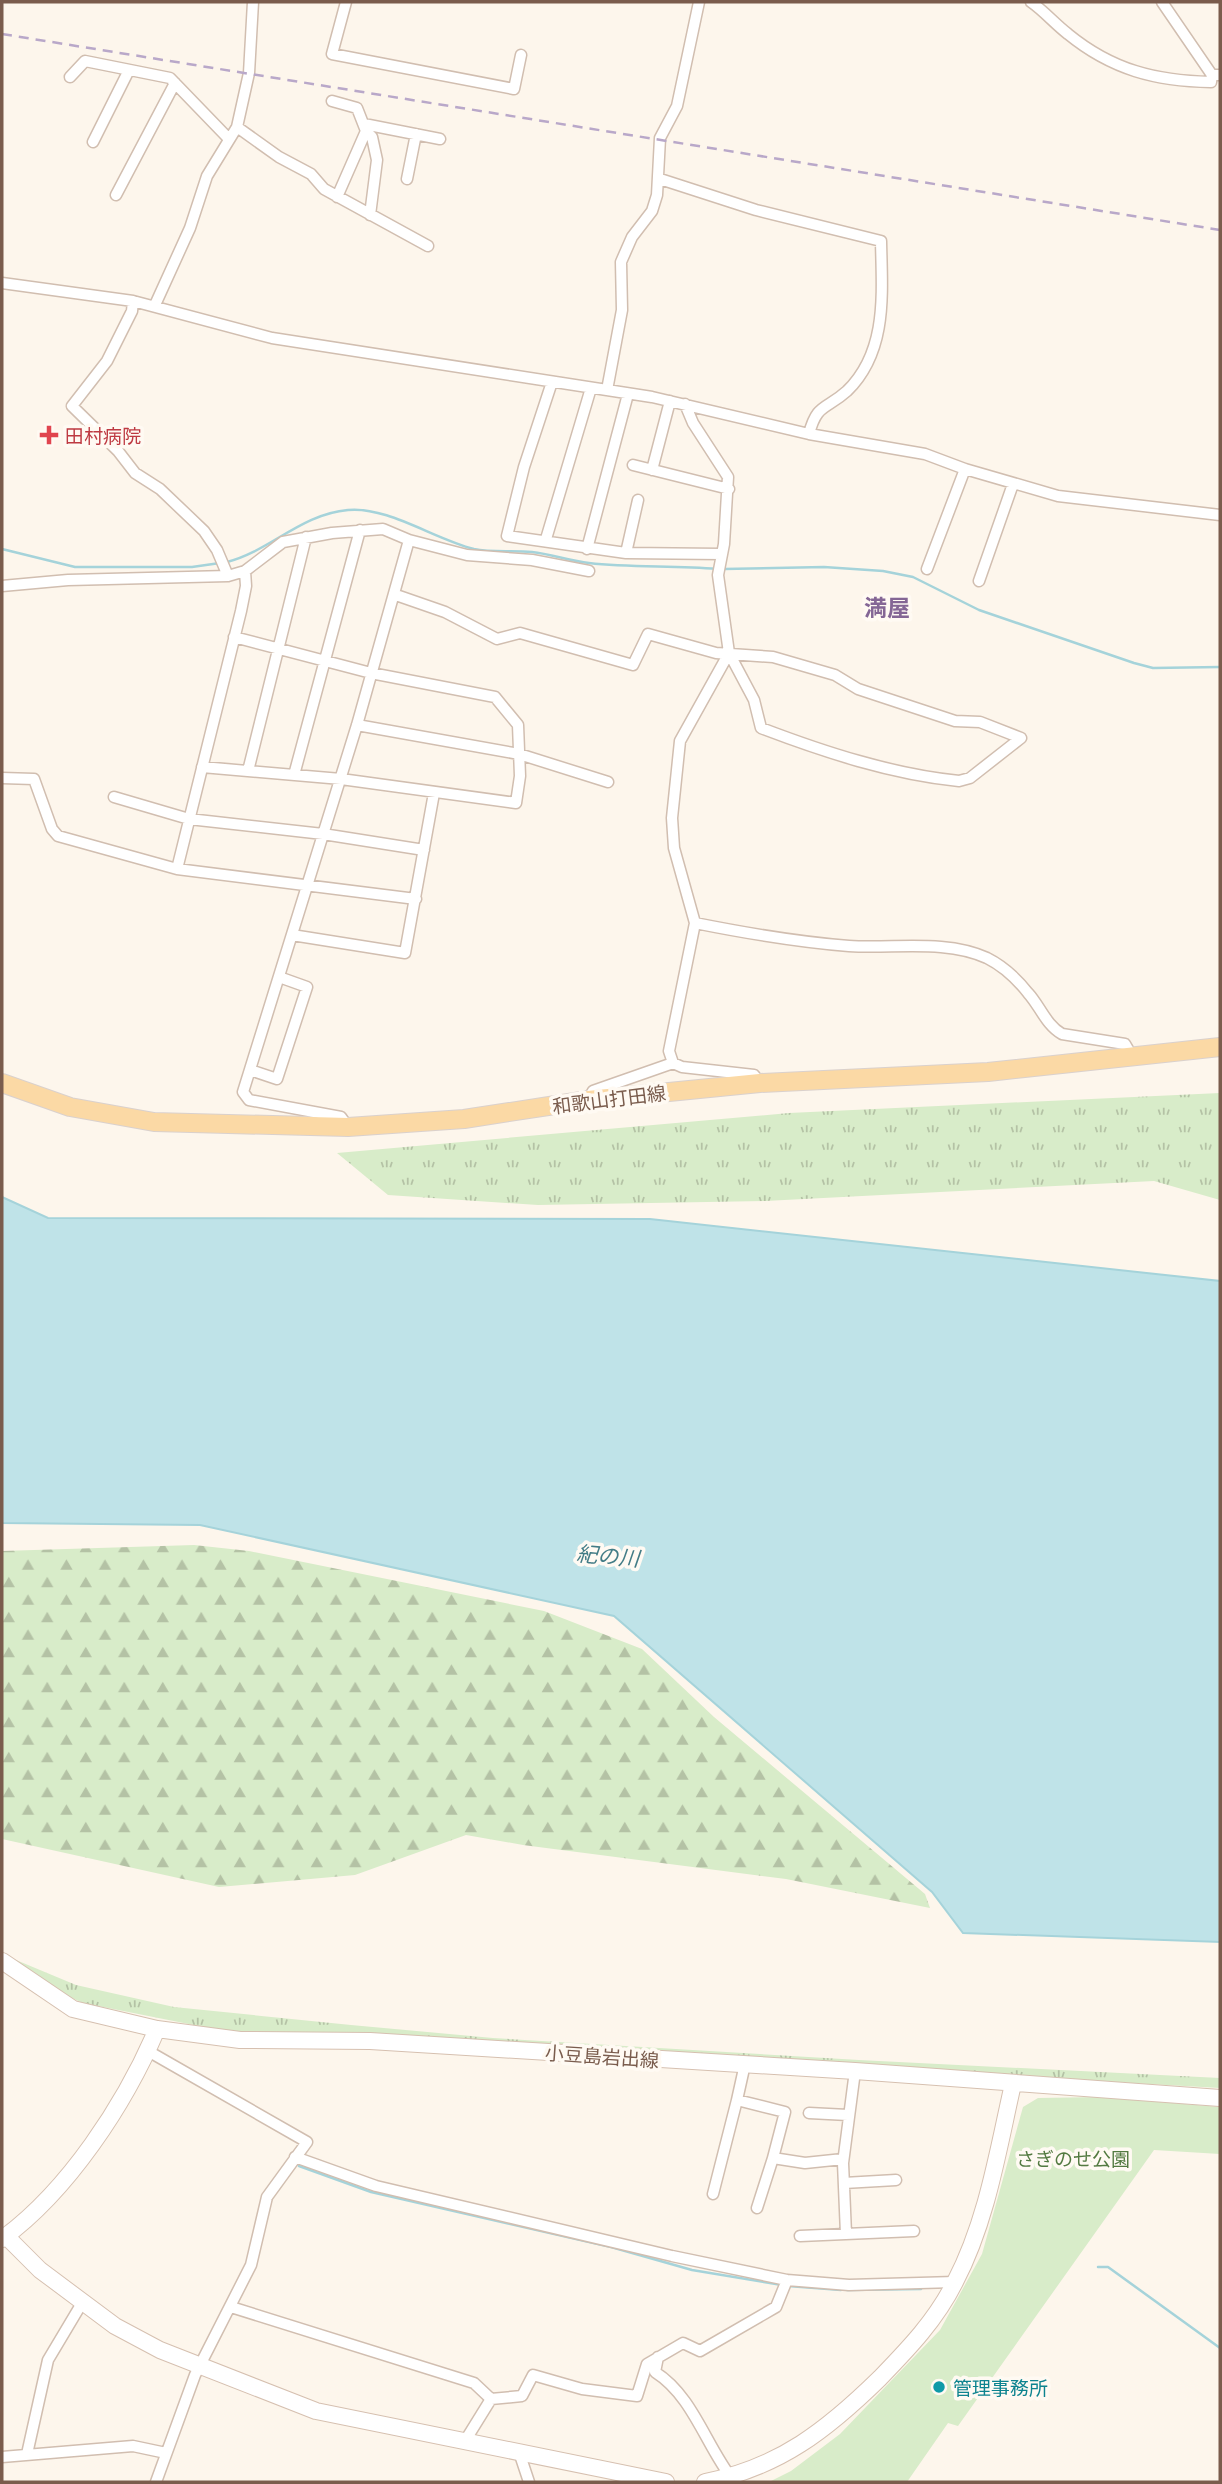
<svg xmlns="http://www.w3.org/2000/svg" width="1222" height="2484" font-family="'Exo 2','Noto Sans JP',sans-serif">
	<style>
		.grass { fill: url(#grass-tufts) }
		.forest { fill: url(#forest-firs) }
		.park { fill: #d8ecc9 }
		.water { fill: #bfe3e8; stroke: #a5d3da; stroke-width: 2 }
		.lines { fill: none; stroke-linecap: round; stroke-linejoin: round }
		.stream { stroke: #a5d3da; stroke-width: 2.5 }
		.street-casing { stroke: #d1beb0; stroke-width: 13 }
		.secondary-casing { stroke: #d6c0b0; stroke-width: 18 }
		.primary-casing { stroke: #dad1cd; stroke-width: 20 }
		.street { stroke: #fff; stroke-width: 10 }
		.secondary { stroke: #fff; stroke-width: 16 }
		.primary { stroke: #fbd9a5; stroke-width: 18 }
		.rail { stroke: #b9a8c9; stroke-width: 2.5; stroke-dasharray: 10 7; stroke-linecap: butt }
		.health-dot { fill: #e0444e; stroke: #fffaf3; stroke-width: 2.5 }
		.culture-dot { fill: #0f9aa8; stroke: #fffaf3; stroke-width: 2.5 }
		.labels { text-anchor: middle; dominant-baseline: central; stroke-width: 7; stroke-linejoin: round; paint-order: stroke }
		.health-label { font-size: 19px; fill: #be3a42; stroke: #fffaf3; text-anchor: start }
		.street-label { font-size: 19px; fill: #7a5c4d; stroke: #fffaf3 }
		.park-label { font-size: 19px; fill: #537a41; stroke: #fffaf3 }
		.culture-label { font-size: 19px; fill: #0d838f; stroke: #fffaf3; text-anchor: start }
		.water-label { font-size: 21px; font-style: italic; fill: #437c86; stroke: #fffaf3 }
		.quarter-label { font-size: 23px; font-weight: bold; fill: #846695; stroke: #fffaf3 }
	</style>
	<defs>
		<pattern id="grass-tufts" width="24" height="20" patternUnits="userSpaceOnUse" patternTransform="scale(1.75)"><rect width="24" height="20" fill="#d8ecc9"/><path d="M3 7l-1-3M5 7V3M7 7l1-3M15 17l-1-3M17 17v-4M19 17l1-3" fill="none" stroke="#b4c2a5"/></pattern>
		<pattern id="forest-firs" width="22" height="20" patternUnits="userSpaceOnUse" patternTransform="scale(1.75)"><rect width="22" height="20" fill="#d8ecc9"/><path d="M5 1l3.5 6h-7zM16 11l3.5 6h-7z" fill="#b4c2a5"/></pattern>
	</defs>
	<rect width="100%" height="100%" fill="#fdf6ec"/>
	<path class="grass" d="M 1220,1093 L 1220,1200 L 1154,1181 L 765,1201 L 538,1205 L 388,1195 L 337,1153 L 789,1113 Z
		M 4,1955 L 76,1985 L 174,2007 L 351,2025 L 493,2038 L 859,2060 L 1220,2078 L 1220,2088 L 234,2033 L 83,2003 L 65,1995 Z"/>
	<path class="forest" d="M 194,1545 L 249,1551 L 544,1611 L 642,1649 L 714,1717 L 925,1894 L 930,1908 L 786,1879 L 523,1845 L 466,1835 L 355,1875 L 219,1887 L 2,1839 L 2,1551 Z"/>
	<path class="park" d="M 1101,2097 L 1220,2107 L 1220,2154 L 1154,2150 L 958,2426 L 948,2423 L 907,2482 L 769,2482 L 791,2471 L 840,2434 L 940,2330 L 982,2254 L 1023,2107 L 1038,2098 Z"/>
	<path class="water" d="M 2,1197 L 48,1218 L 650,1219 L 1220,1281 L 1220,1942 L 963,1933 L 932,1892 L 614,1616 L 200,1525 L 2,1523 Z"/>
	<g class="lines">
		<path class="stream" d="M 2,549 L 75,567 L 192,567 L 220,563
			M 227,562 C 270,551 301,514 348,510 C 387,506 434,539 474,549 C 492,553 513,550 532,552 C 551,554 570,561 589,563 C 632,568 675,565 717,569
			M 724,569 L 824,567 L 883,571 L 913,577 L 979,610 L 1134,663 L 1153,668 L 1220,667
			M 299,2166 L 371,2192 L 611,2247 L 692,2270 L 782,2285
			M 1098,2267 L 1108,2267 L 1220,2348
			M 788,2286 L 841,2290
			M 847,2290 L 921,2289"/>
		<defs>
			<path id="street" d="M 346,2 L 332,54 L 514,89 L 521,55
				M 1031,2 C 1044,11 1055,24 1068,34 C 1112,70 1156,81 1211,82 L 1212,75
				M 1162,2 L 1212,75 L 1220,75
				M 70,77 L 85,61 L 170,78 L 228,138
				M 332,101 L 357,108 L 366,131 L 337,197
				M 364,124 L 440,139
				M 237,127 L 279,157 L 311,174 L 324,189 L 428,246
				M 366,131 L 372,137 L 377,160 L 370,215
				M 93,142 L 129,70
				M 407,179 L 416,134
				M 660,179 L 756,210 L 881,241 C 882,293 888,351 847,391 C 826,410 817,403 809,434
				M 116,195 L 175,83
				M 2,283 L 133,301 L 272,338 L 652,397 L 809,434 L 925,454 L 965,469 L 1058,496 L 1220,515
				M 133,301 L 132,311 L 107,361 L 72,406 L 118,451 L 135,473 L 160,489 L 204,531 L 217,550 L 228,576
				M 155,305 L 190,228 L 207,176 L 237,127 L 249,73 L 253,2
				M 552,382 L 524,467 L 507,536 L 626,553 L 722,554
				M 607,390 L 622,310 L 621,262 L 632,237 L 652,211 L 657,195 L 660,138 L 677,106 L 699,2
				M 633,465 L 729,489
				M 652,470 L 670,401
				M 546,539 L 591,388
				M 587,549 L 628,394
				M 626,553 L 638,500
				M 927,569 L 965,469
				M 979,581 L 1013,484
				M 2,586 L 68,580 L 228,576 L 245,571 L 283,542 L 332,533 L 383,529 L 409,540 L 467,555 L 532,560 L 589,571
				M 396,595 L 445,612 L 497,639 L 520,633 L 633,665 L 648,634 L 716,653 L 773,657 L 835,675 L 858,689 L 955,721 L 980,722 L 1021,738 L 970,778 L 959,781 C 891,774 824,752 761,728 L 754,700 L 729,653 L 718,575 L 724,544 L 728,477 L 693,423 L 685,404
				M 357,725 L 519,754 L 608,782
				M 202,767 L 341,779 L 516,803 L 520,776 L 518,725 L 495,697 L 371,673 L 234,637
				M 248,771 L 306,537
				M 294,775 L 360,530
				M 2,778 L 34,779 L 52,829 L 58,836 L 177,869 L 416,899
				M 114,797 L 189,819 L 323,834 L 424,850
				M 177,869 L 241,611 L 246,586 L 245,571
				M 695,923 C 745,933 797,942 849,946 C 893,949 946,939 987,958 C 1003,966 1017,979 1028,993 C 1040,1006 1046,1025 1062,1034 L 1125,1044 L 1132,1056
				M 292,935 L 405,953 L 434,793
				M 673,1063 L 669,1051 L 695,923 L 674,848 L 672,818 L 680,741 L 729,653
				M 250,1070 L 277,1079 L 307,987 L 279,977
				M 588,1100 L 593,1091 L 673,1063 L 682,1067 L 754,1075 L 760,1083
				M 348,1127 L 341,1117 L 249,1100 L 243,1092 L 357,725 L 409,540
				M 148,2051 L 307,2142 L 267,2197 L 251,2265 L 195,2375 L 156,2482
				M 737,2100 L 745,2064
				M 809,2113 L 848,2115
				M 295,2157 L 376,2186 L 672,2256 L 787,2280 L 849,2285 L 955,2282
				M 844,2183 L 896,2180
				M 713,2194 L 737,2100 L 785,2112 L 773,2158 L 805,2163 L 843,2159
				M 757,2208 L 773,2158
				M 846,2234 L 843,2163 L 855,2071
				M 800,2236 L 914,2231
				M 231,2307 L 474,2383 L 491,2399 L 522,2396 L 533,2375 L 582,2389 L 637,2396 L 647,2364 L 683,2343 L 700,2351 L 776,2307 L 787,2280
				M 658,2357 L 655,2372 C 693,2396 706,2446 733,2480
				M 465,2441 L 491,2399
				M 27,2454 L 48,2360 L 82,2303
				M 520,2455 L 529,2482
				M 2,2457 L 133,2446 L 166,2453"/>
			<path id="secondary" d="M 2,1961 L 73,2009 L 157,2029 L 240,2040 L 370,2041 L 855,2071 L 1220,2098
				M 6,2236 L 40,2270 L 115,2326 L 160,2350 L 316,2411 L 666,2482
				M 2,2239 C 68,2191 125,2104 157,2029
				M 705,2482 C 779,2468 828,2429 880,2378 C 909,2348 936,2320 955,2282 C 987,2221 998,2150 1013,2084"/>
			<path id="primary" d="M 2,1083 L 70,1107 L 154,1122 L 348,1127 L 464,1119 L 588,1100 L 760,1083 L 988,1072 L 1220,1047"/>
		</defs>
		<use href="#street" class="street-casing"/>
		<use href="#secondary" class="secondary-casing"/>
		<use href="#primary" class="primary-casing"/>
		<use href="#street" class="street"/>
		<use href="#secondary" class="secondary"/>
		<use href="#primary" class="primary"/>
		<path class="rail" d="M 2,34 L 1220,230"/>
	</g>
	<path class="health-dot" d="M45.5 424.5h7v7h7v7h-7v7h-7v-7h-7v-7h7z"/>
	<circle class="culture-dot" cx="939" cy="2387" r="7"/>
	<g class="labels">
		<g class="health-label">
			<text x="65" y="435">田村病院</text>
		</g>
		<g class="street-label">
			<text transform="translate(609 1099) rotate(-7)">和歌山打田線</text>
			<text transform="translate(602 2056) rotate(4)">小豆島岩出線</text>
		</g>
		<g class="park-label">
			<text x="1073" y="2158">さぎのせ公園</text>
		</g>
		<g class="culture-label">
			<text x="953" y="2387">管理事務所</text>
		</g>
		<g class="water-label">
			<text transform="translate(608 1555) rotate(5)">紀の川</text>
		</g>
		<g class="quarter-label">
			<text x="887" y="607">満屋</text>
		</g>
	</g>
	<rect width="1222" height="2484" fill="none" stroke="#7a5c4d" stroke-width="7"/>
</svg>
